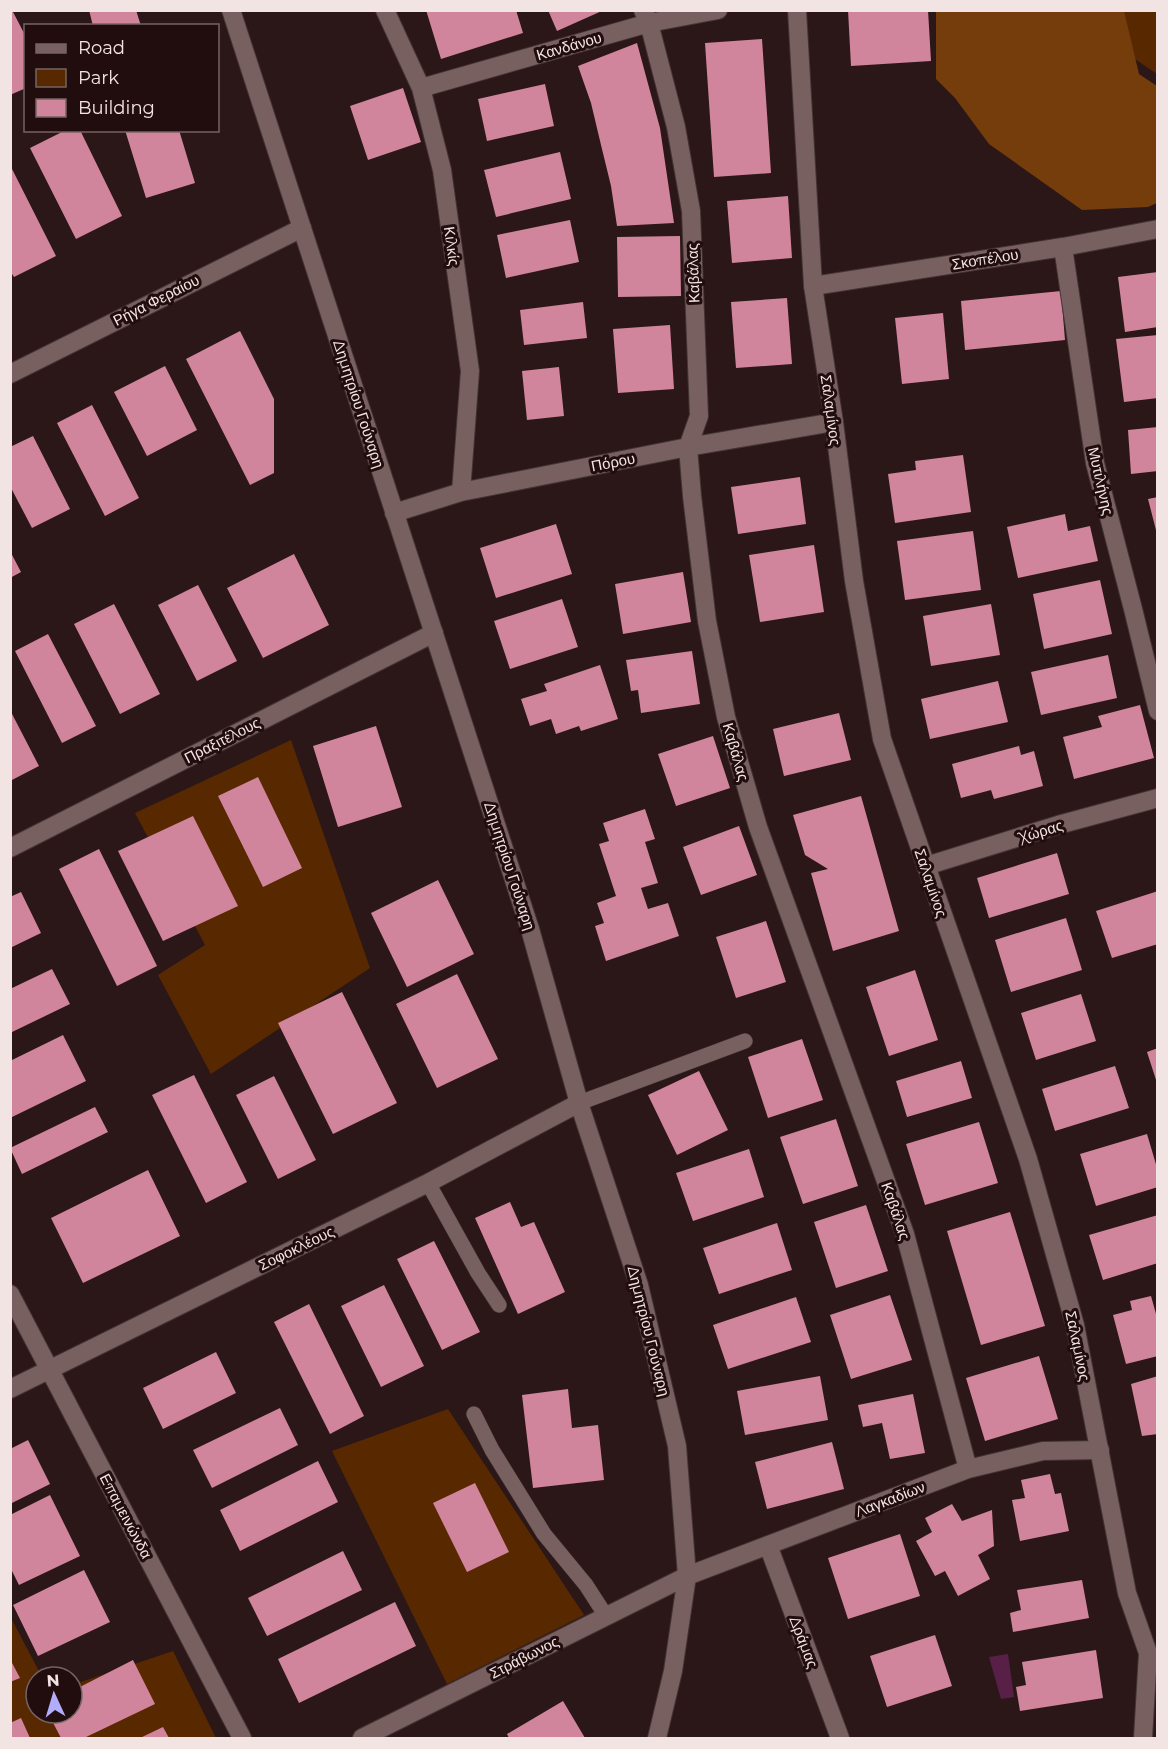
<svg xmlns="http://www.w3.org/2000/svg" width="1168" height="1749" font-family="Montserrat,sans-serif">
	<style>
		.green { fill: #582900 }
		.forest { fill: #753d0c }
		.water { fill: #582047 }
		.building { fill: #d1859d }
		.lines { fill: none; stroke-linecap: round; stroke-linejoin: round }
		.service-casing { stroke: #443435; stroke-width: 16 }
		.minor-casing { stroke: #443435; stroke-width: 20 }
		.tertiary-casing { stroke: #443435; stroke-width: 20 }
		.secondary-casing { stroke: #443435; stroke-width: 20 }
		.service { stroke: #796060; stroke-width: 15 }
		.minor { stroke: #796060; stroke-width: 18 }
		.tertiary { stroke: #796060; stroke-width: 18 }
		.secondary { stroke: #796060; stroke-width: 18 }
		.labels { text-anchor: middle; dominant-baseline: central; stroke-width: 6; stroke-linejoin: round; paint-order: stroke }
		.street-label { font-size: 15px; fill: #f3e4e4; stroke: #210d0e }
	</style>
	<rect width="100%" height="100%" fill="#2b1717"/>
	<path class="green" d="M 1123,11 L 1157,11 L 1157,74 L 1126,53 Z
		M 291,740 L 370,968 L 211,1074 L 158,975 L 205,945 L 135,813 Z
		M 448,1409 L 584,1615 L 447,1684 L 332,1451 Z
		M 10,1616 L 42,1677 L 36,1677 L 36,1713 L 72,1713 L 72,1685 L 173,1651 L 216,1738 L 11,1738 Z"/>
	<path class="forest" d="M 936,11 L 1124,11 L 1139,74 L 1157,86 L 1157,203 L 1148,207 L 1082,210 L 989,144 L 955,98 L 936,79 Z"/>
	<path class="water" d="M 1008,1654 L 1014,1697 L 1001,1699 L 989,1657 Z"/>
	<path class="building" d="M 10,10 L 12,10 L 26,37 L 26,88 L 10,95 Z
		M 89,10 L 136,10 L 141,26 L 93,26 Z
		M 426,10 L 516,10 L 523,33 L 441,59 Z
		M 548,10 L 604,10 L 557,31 Z
		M 848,10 L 928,10 L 931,61 L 851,66 Z
		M 762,39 L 771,173 L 714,177 L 705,43 Z
		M 637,43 L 660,128 L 674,223 L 617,226 L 611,186 L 601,145 L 591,103 L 578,66 Z
		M 545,84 L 554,126 L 487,141 L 478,99 Z
		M 403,88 L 421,142 L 368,160 L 350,106 Z
		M 66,130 L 80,130 L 122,216 L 76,239 L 30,148 Z
		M 125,130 L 179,130 L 195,183 L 146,198 Z
		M 560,152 L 571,199 L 496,217 L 484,170 Z
		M 10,165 L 56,256 L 14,277 L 10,271 Z
		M 788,196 L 792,258 L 732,263 L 727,201 Z
		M 570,220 L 579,262 L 506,278 L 497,235 Z
		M 680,236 L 681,296 L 618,297 L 617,237 Z
		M 1158,272 L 1158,327 L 1125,332 L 1118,277 Z
		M 1061,291 L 1065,340 L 965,350 L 961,301 Z
		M 787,298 L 792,364 L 736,368 L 731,302 Z
		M 583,302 L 587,338 L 524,345 L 520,310 Z
		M 943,313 L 949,379 L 902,384 L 895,318 Z
		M 670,325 L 674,389 L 618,393 L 613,329 Z
		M 240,331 L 274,399 L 274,473 L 250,485 L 186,359 Z
		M 1158,335 L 1158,398 L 1124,402 L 1116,339 Z
		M 165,366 L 197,430 L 147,456 L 114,392 Z
		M 559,367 L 564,416 L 527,420 L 522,371 Z
		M 92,405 L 139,498 L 105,516 L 57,423 Z
		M 1158,427 L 1158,471 L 1131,474 L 1128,430 Z
		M 33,436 L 70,509 L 32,528 L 10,486 L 10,447 Z
		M 963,455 L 971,512 L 895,523 L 888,474 L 916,470 L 915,461 Z
		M 800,477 L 806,524 L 738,534 L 731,487 Z
		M 1158,497 L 1158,534 L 1157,534 L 1148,499 Z
		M 1065,514 L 1068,531 L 1090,526 L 1098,561 L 1018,578 L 1007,527 Z
		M 556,524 L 572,574 L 496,598 L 480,548 Z
		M 973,531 L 981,590 L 905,600 L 897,541 Z
		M 814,545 L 824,612 L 760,622 L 749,555 Z
		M 10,551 L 21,572 L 10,578 Z
		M 294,554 L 329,625 L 263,658 L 227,588 Z
		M 683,572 L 691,622 L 623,634 L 615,584 Z
		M 1100,580 L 1112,634 L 1044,649 L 1033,594 Z
		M 198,585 L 237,661 L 197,681 L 158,605 Z
		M 562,599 L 578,647 L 510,669 L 494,621 Z
		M 114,604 L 160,694 L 120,714 L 74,624 Z
		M 991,604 L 1000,655 L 931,666 L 923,616 Z
		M 48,634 L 96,726 L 62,743 L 15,651 Z
		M 692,651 L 700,704 L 641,713 L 638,690 L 631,691 L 626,660 Z
		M 1108,655 L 1117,698 L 1041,715 L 1031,672 Z
		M 600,665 L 618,719 L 581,731 L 579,726 L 556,734 L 551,719 L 530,726 L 521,699 L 547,691 L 544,684 Z
		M 998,681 L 1008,722 L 930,739 L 921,699 Z
		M 1140,705 L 1154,758 L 1074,779 L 1063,737 L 1102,727 L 1098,716 Z
		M 10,710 L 39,766 L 10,781 Z
		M 839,713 L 851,760 L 784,776 L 773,729 Z
		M 376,726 L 402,807 L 338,827 L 313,746 Z
		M 713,736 L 730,788 L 676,806 L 658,754 Z
		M 1019,746 L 1021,755 L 1034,751 L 1043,786 L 994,799 L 991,790 L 961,798 L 952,764 Z
		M 258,777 L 302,868 L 263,887 L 218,796 Z
		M 861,796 L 899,931 L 833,951 L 811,873 L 828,869 L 805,855 L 793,815 Z
		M 645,809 L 655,839 L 645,842 L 658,883 L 641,888 L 648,909 L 668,903 L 679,936 L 606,961 L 595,926 L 604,923 L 597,903 L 616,896 L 599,844 L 609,841 L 603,823 Z
		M 193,816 L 238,906 L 163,941 L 118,851 Z
		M 739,826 L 757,875 L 701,895 L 683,847 Z
		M 99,849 L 157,966 L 117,986 L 59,869 Z
		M 1057,853 L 1069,894 L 989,918 L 977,878 Z
		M 438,880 L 474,954 L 407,987 L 371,913 Z
		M 1158,891 L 1158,944 L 1112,958 L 1096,911 Z
		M 21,892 L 41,933 L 10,948 L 10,897 Z
		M 1066,918 L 1082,970 L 1011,992 L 995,940 Z
		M 766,921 L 786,982 L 736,998 L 716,937 Z
		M 52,969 L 70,1004 L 10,1033 L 10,989 Z
		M 915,970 L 938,1040 L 889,1056 L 866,987 Z
		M 457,974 L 498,1059 L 437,1088 L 396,1004 Z
		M 342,992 L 397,1103 L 333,1134 L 278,1023 Z
		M 1081,994 L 1096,1041 L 1036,1060 L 1021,1013 Z
		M 63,1035 L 86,1081 L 10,1118 L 10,1061 Z
		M 802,1039 L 823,1100 L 768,1118 L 748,1057 Z
		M 1158,1048 L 1158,1083 L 1157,1083 L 1147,1052 Z
		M 961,1061 L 972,1098 L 907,1117 L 896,1081 Z
		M 1115,1066 L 1129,1108 L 1055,1131 L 1042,1089 Z
		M 699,1071 L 728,1130 L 677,1155 L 648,1095 Z
		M 194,1075 L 247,1182 L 206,1203 L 152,1095 Z
		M 274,1076 L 316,1160 L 278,1179 L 236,1095 Z
		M 95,1107 L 108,1132 L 22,1174 L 10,1148 Z
		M 836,1119 L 858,1186 L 803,1204 L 780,1137 Z
		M 979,1122 L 998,1183 L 925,1205 L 906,1144 Z
		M 1147,1134 L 1158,1171 L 1158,1187 L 1096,1206 L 1080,1154 Z
		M 749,1149 L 764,1197 L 693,1221 L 676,1173 Z
		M 148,1170 L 180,1236 L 83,1283 L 51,1218 Z
		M 510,1202 L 521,1227 L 534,1222 L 565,1292 L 518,1314 L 475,1218 Z
		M 866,1205 L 888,1271 L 836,1288 L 814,1222 Z
		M 1010,1212 L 1045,1326 L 981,1345 L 947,1231 Z
		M 1158,1215 L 1158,1263 L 1103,1280 L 1089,1235 Z
		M 777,1223 L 792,1270 L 719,1294 L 703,1248 Z
		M 434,1241 L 480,1332 L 442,1350 L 397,1259 Z
		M 384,1285 L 424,1366 L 381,1387 L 341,1306 Z
		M 890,1295 L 912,1360 L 851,1379 L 830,1315 Z
		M 1151,1296 L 1158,1321 L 1158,1356 L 1126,1364 L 1113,1315 L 1132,1310 L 1130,1301 Z
		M 796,1297 L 811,1342 L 728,1369 L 713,1325 Z
		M 309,1304 L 364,1416 L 330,1434 L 274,1322 Z
		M 216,1352 L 236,1393 L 163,1429 L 143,1388 Z
		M 1039,1356 L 1058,1419 L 985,1441 L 966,1378 Z
		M 820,1376 L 828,1420 L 745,1435 L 737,1391 Z
		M 1158,1376 L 1158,1434 L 1142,1436 L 1131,1384 Z
		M 568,1389 L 572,1428 L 598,1425 L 604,1480 L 533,1488 L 522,1395 Z
		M 913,1394 L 925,1453 L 890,1459 L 882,1423 L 863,1427 L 858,1405 Z
		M 280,1408 L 298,1445 L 212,1488 L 193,1450 Z
		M 28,1440 L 50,1484 L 10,1504 L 10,1449 Z
		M 832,1442 L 844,1489 L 767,1509 L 755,1462 Z
		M 318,1461 L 338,1502 L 240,1551 L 220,1510 Z
		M 1050,1474 L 1055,1494 L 1061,1493 L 1069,1531 L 1020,1541 L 1012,1500 L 1025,1498 L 1021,1480 Z
		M 475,1483 L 509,1552 L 467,1572 L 433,1503 Z
		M 50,1495 L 80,1556 L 19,1585 L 10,1567 L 10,1515 Z
		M 952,1504 L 962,1521 L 992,1510 L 994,1546 L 978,1555 L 990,1579 L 958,1596 L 945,1571 L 935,1576 L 916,1541 L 932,1532 L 925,1518 Z
		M 900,1534 L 920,1596 L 848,1619 L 828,1558 Z
		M 343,1551 L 362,1590 L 267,1636 L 248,1598 Z
		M 84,1570 L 110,1622 L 38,1656 L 13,1605 Z
		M 1082,1580 L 1089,1618 L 1013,1632 L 1010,1613 L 1021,1610 L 1017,1590 Z
		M 395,1602 L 416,1646 L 299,1703 L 278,1659 Z
		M 935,1635 L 952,1686 L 887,1707 L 870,1656 Z
		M 1096,1650 L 1103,1698 L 1020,1711 L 1016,1687 L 1026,1685 L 1022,1662 Z
		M 10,1659 L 20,1678 L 10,1682 Z
		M 133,1660 L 155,1704 L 84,1738 L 61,1738 L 48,1713 L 72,1713 L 72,1691 Z
		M 563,1701 L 585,1738 L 509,1738 L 507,1734 Z
		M 21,1718 L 30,1738 L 10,1738 L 10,1723 Z
		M 163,1727 L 169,1738 L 140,1738 Z"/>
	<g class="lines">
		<defs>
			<path id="service" d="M 579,1103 L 745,1041
				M 428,1183 L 478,1273 L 499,1305
				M 474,1414 L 492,1450 L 544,1534 L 586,1585 L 606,1616"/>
			<path id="minor" d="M 385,10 L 421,88 L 442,170 L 470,371 L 461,492
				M 643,10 L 649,23 L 676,127 L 691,211 L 699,416 L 688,447 L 692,496 L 707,621 L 726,717 L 758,827 L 905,1234 L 968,1469
				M 421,88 L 649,23 L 718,10
				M 1063,247 L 1095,463 L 1133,609 L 1158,711
				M 813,286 L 1063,247 L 1158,229
				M 394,513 L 461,492 L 688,447 L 834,422
				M 10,848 L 434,633
				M 926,866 L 1058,825 L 1158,798
				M 10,1294 L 242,1738
				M 10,1389 L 428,1183 L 579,1103
				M 768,1545 L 840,1738
				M 362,1738 L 687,1576 L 968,1469 L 1043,1451 L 1100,1450"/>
			<path id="tertiary" d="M 797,10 L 813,286 L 834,422 L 854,581 L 882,739 L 1028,1159 L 1075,1325 L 1127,1593 L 1148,1653 L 1143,1738
				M 10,374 L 302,228"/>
			<path id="secondary" d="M 231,10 L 530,929 L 579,1103 L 639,1285 L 677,1446 L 687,1576 L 673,1671 L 657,1738"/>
		</defs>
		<use href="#service" class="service-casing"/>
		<use href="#minor" class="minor-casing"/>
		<use href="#tertiary" class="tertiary-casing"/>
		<use href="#secondary" class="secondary-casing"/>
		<use href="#service" class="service"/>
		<use href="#minor" class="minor"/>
		<use href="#tertiary" class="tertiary"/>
		<use href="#secondary" class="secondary"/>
	</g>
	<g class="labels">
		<g class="street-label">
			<text transform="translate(569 46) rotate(-16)">Κανδάνου</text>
			<text transform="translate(452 246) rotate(82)">Κιλκίς</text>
			<text transform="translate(985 259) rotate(-9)">Σκοπέλου</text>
			<text transform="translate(693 273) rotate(-92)">Καβάλας</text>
			<text transform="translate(156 300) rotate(-27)">Ρήγα Φεραίου</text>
			<text transform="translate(359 404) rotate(72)">Δημητρίου Γούναρη</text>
			<text transform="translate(831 410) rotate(82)">Σαλαμίνος</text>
			<text transform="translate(613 462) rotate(-11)">Πόρου</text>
			<text transform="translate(1101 481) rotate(77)">Μυτιλήνης</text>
			<text transform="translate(222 740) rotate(-27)">Πραξιτέλους</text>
			<text transform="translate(736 752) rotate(74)">Καβάλας</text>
			<text transform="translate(1041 831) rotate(-17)">Χώρας</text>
			<text transform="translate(510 866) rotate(72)">Δημητρίου Γούναρη</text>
			<text transform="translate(931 883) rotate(71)">Σαλαμίνος</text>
			<text transform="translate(896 1211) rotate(71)">Καβάλας</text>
			<text transform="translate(296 1248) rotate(-26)">Σοφοκλέους</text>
			<text transform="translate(649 1331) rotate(76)">Δημητρίου Γούναρη</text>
			<text transform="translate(1078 1346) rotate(78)">Σαλαμίνος</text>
			<text transform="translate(890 1499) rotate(-21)">Λαγκαδίων</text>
			<text transform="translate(126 1516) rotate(62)">Επαμεινώνδα</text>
			<text transform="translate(804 1642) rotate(69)">Δράμας</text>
			<text transform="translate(524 1657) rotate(-27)">Στράβωνος</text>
		</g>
	</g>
	<rect width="1168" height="1749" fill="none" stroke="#f3e4e4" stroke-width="24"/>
	<rect x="24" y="24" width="195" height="108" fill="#210d0e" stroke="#756364" stroke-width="1.5"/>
	<rect x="36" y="44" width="30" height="9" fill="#796060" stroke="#756364" stroke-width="1.5"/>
	<text x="78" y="54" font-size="18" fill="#f3e4e4">Road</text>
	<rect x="36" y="69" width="30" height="18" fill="#582900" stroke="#756364" stroke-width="1.5"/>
	<text x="78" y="84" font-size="18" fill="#f3e4e4">Park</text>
	<rect x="36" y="99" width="30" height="18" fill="#d1859d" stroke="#756364" stroke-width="1.5"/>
	<text x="78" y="114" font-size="18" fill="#f3e4e4">Building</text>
	<g transform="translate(54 1695) rotate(356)"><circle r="28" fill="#210d0e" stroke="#756364" stroke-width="1.5"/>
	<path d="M0-4.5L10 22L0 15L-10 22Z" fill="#b1adfa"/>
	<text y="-9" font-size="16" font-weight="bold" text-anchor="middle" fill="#f3e4e4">N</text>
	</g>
</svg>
